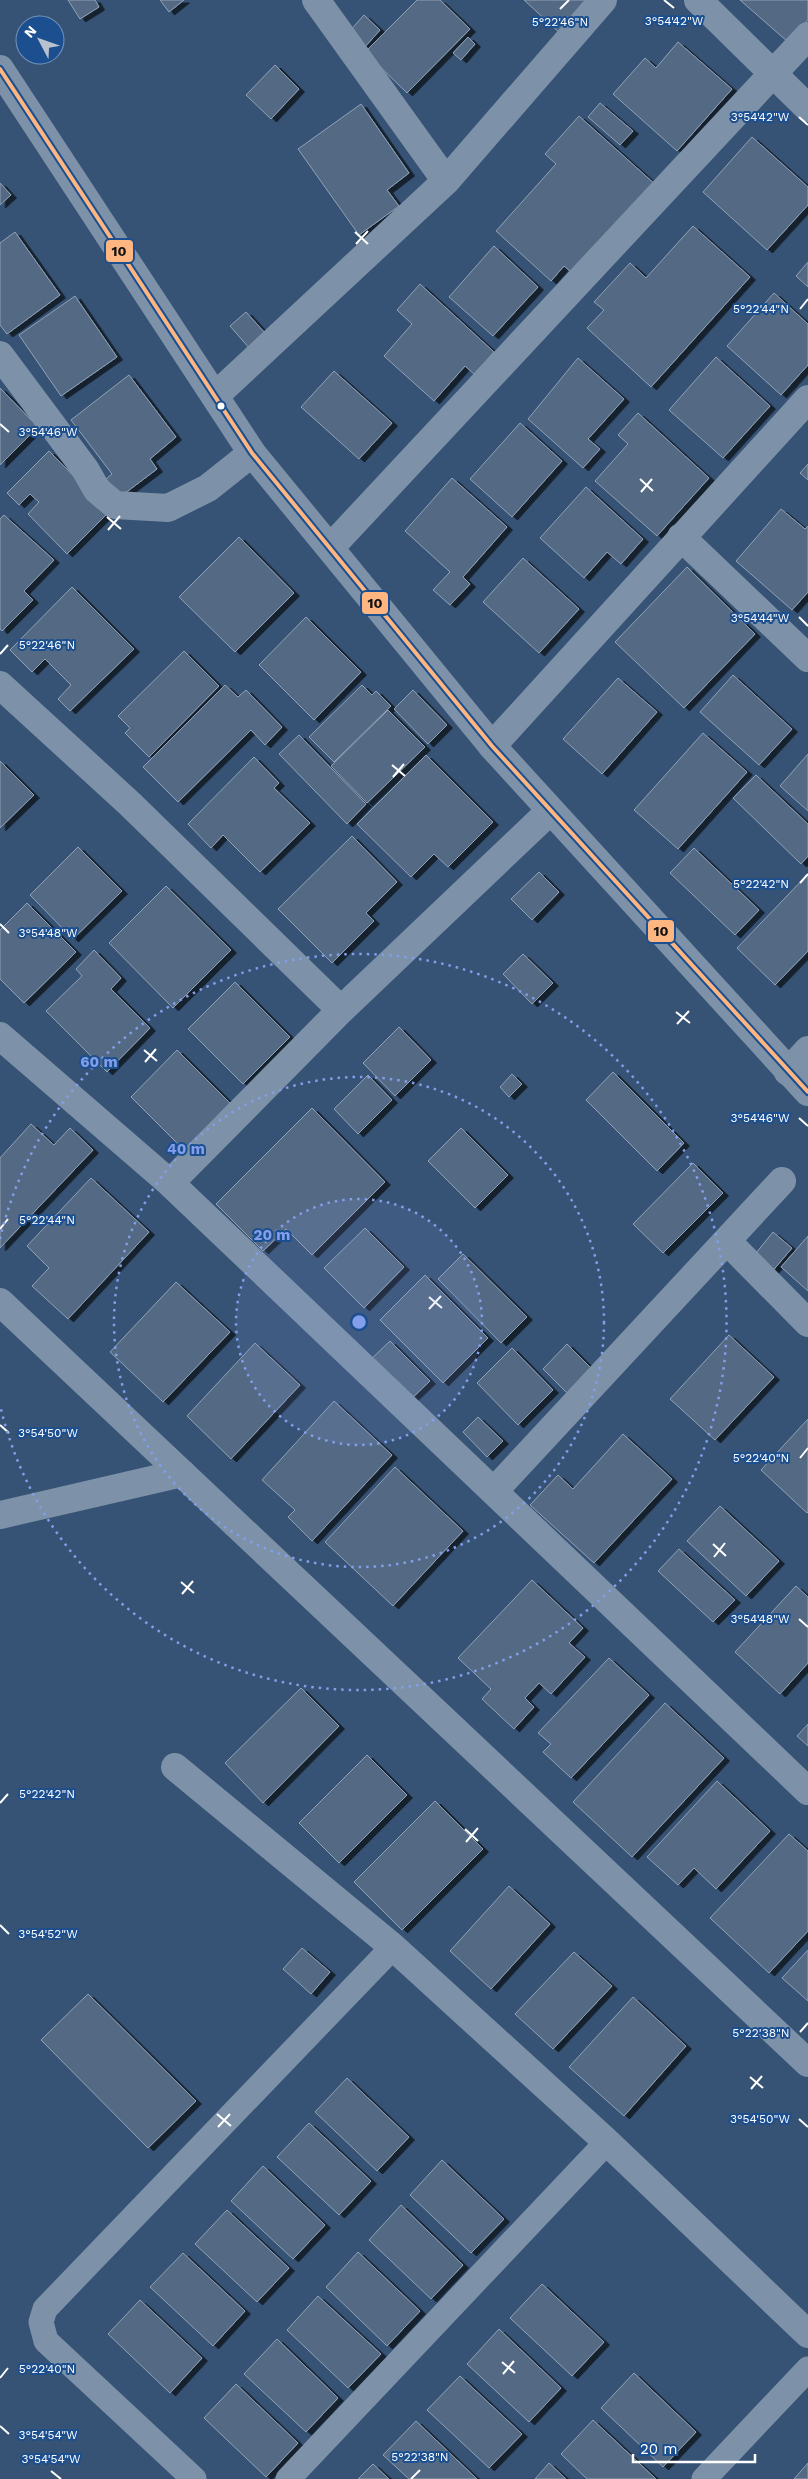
<svg xmlns="http://www.w3.org/2000/svg" width="808" height="2479" font-family="'Work Sans',sans-serif">
	<style>
		.building { fill: #526984; stroke: #92a2b6; filter: url(#shadow) }
		.lines { fill: none; stroke-linecap: round; stroke-linejoin: round }
		.service { stroke: #7d92a8; stroke-width: 25 }
		.minor { stroke: #7d92a8; stroke-width: 28 }
		.tertiary { stroke: #7d92a8; stroke-width: 28 }
		.bus-1-casing { stroke: #1b4f8f; stroke-width: 8 }
		.bus-1 { stroke: #ffb580; stroke-width: 4 }
		.ticks { fill: none; stroke: #fff; stroke-width: 2 }
		.ring { fill: none; stroke: #839eea; stroke-width: 2.5; stroke-dasharray: 2.5 5 }
		.bus-dot { fill: #fff; stroke: #1b4f8f; stroke-width: 2 }
		.ticks-label { font-size: 12px; text-anchor: middle; fill: #fff; stroke: #1b4f8f; stroke-width: 4; stroke-linejoin: round; paint-order: stroke }
		.centre { fill: #839eea; stroke: #1b4f8f; stroke-width: 2.5 }
		.ring-label { font-size: 15px; text-anchor: middle; font-weight: bold; fill: #839eea; stroke: #1b4f8f; stroke-width: 4; stroke-linejoin: round; paint-order: stroke }
		.line-badge { stroke: #1b4f8f; stroke-width: 2 }
		.pale-badge-label { font-size: 14px; text-anchor: middle; font-weight: bold; fill: #111 }
	</style>
	<defs>
		<filter id="shadow"><feDropShadow dx="5.5" dy="3" stdDeviation="0" flood-color="#0009"/></filter>
	</defs>
	<rect width="100%" height="100%" fill="#365274"/>
	<path class="building" d="M 68,0 L 95,0 L 99,7 L 80,19 Z
		M 160,0 L 184,0 L 169,12 Z
		M 417,0 L 440,0 L 470,29 L 407,93 L 365,52 Z
		M 524,0 L 593,0 L 562,35 Z
		M 740,0 L 808,0 L 808,20 L 788,42 Z
		M 364,15 L 380,30 L 364,48 L 348,33 Z
		M 468,37 L 475,44 L 461,60 L 453,53 Z
		M 678,42 L 732,89 L 677,151 L 613,94 L 645,58 L 656,68 Z
		M 275,65 L 299,89 L 271,119 L 246,95 Z
		M 600,103 L 633,131 L 620,145 L 588,117 Z
		M 361,104 L 409,173 L 387,190 L 399,206 L 359,235 L 298,149 Z
		M 579,116 L 657,186 L 576,276 L 564,266 L 551,281 L 496,231 L 556,164 L 545,154 Z
		M 752,137 L 808,187 L 808,205 L 767,250 L 703,192 Z
		M 0,183 L 11,195 L 0,205 Z
		M 693,226 L 750,277 L 651,387 L 587,328 L 604,310 L 594,302 L 630,263 L 646,278 Z
		M 15,232 L 60,295 L 7,334 L 0,325 L 0,243 Z
		M 494,246 L 538,287 L 493,336 L 449,297 Z
		M 808,262 L 808,287 L 796,276 Z
		M 420,284 L 494,352 L 474,374 L 465,366 L 434,401 L 384,356 L 412,324 L 397,310 Z
		M 774,293 L 808,324 L 808,365 L 781,395 L 727,346 Z
		M 75,296 L 117,357 L 61,396 L 19,335 Z
		M 246,312 L 266,334 L 250,349 L 230,326 Z
		M 716,357 L 770,406 L 723,458 L 669,410 Z
		M 578,358 L 624,399 L 588,439 L 600,449 L 583,468 L 528,419 Z
		M 334,371 L 392,423 L 359,459 L 301,407 Z
		M 129,375 L 176,437 L 150,459 L 157,469 L 120,497 L 106,479 L 112,474 L 71,420 Z
		M 0,388 L 38,427 L 0,465 Z
		M 638,413 L 709,478 L 657,536 L 595,481 L 628,444 L 618,435 Z
		M 520,423 L 562,461 L 512,517 L 470,479 Z
		M 49,451 L 109,512 L 67,554 L 28,514 L 39,502 L 30,494 L 19,505 L 7,493 Z
		M 808,464 L 808,480 L 800,473 Z
		M 452,478 L 507,527 L 463,577 L 470,584 L 450,605 L 433,590 L 450,572 L 405,531 Z
		M 586,487 L 643,539 L 621,564 L 607,552 L 584,578 L 540,538 Z
		M 781,509 L 805,529 L 808,526 L 808,592 L 792,610 L 736,561 Z
		M 4,515 L 54,560 L 24,591 L 33,600 L 2,631 L 0,629 L 0,519 Z
		M 239,537 L 294,593 L 235,652 L 179,597 Z
		M 523,558 L 579,609 L 539,653 L 483,602 Z
		M 687,567 L 755,634 L 684,708 L 615,642 Z
		M 72,587 L 134,649 L 70,711 L 58,699 L 71,685 L 45,659 L 32,672 L 10,650 Z
		M 306,617 L 361,672 L 314,720 L 259,665 Z
		M 184,651 L 219,686 L 149,757 L 125,733 L 130,728 L 118,716 Z
		M 733,675 L 792,729 L 759,765 L 700,712 Z
		M 618,678 L 657,712 L 602,774 L 563,739 Z
		M 225,685 L 238,697 L 246,690 L 282,727 L 265,745 L 251,730 L 178,802 L 143,767 Z
		M 362,685 L 372,695 L 376,691 L 391,706 L 334,762 L 309,737 Z
		M 413,690 L 447,725 L 428,744 L 394,709 Z
		M 388,710 L 425,747 L 367,803 L 331,766 Z
		M 703,733 L 747,772 L 678,849 L 634,810 Z
		M 299,735 L 366,804 L 347,824 L 279,754 Z
		M 808,754 L 808,811 L 780,786 Z
		M 426,755 L 493,822 L 448,867 L 434,854 L 411,877 L 357,824 Z
		M 254,757 L 279,783 L 274,788 L 310,823 L 260,872 L 223,835 L 211,848 L 188,824 Z
		M 0,761 L 34,795 L 0,828 Z
		M 756,775 L 808,824 L 808,856 L 801,864 L 733,798 Z
		M 352,836 L 397,882 L 366,913 L 374,921 L 332,963 L 278,909 Z
		M 78,847 L 122,891 L 73,939 L 30,895 Z
		M 694,848 L 759,910 L 735,935 L 670,873 Z
		M 539,872 L 559,892 L 532,920 L 511,899 Z
		M 808,874 L 808,951 L 775,985 L 737,948 Z
		M 166,886 L 231,950 L 173,1008 L 109,943 Z
		M 27,903 L 76,952 L 24,1003 L 0,979 L 0,930 Z
		M 94,950 L 121,978 L 111,989 L 150,1028 L 107,1072 L 46,1011 L 82,976 L 76,969 Z
		M 523,954 L 553,983 L 532,1004 L 503,974 Z
		M 235,982 L 290,1037 L 243,1084 L 188,1029 Z
		M 399,1027 L 431,1060 L 395,1096 L 363,1063 Z
		M 177,1050 L 230,1103 L 184,1150 L 131,1097 Z
		M 613,1072 L 684,1143 L 657,1171 L 586,1100 Z
		M 512,1074 L 522,1084 L 509,1097 L 500,1087 Z
		M 368,1075 L 392,1100 L 358,1134 L 334,1109 Z
		M 312,1108 L 385,1182 L 312,1255 L 286,1229 L 263,1251 L 216,1204 Z
		M 31,1124 L 54,1145 L 70,1128 L 93,1150 L 0,1248 L 0,1158 Z
		M 461,1128 L 508,1175 L 475,1208 L 428,1161 Z
		M 693,1163 L 723,1193 L 663,1253 L 633,1224 Z
		M 91,1178 L 149,1232 L 68,1319 L 32,1286 L 49,1268 L 27,1246 Z
		M 365,1228 L 404,1267 L 364,1308 L 324,1268 Z
		M 773,1232 L 792,1248 L 770,1274 L 752,1258 Z
		M 808,1236 L 808,1291 L 781,1267 Z
		M 463,1254 L 527,1317 L 501,1343 L 438,1279 Z
		M 425,1275 L 488,1338 L 443,1383 L 380,1320 Z
		M 176,1282 L 230,1332 L 163,1402 L 110,1352 Z
		M 729,1335 L 774,1377 L 715,1440 L 670,1399 Z
		M 390,1341 L 430,1381 L 408,1402 L 368,1362 Z
		M 255,1343 L 300,1385 L 231,1459 L 187,1416 Z
		M 567,1344 L 596,1373 L 572,1398 L 543,1369 Z
		M 512,1348 L 553,1390 L 518,1425 L 477,1383 Z
		M 334,1401 L 392,1455 L 312,1541 L 288,1517 L 295,1510 L 262,1480 Z
		M 478,1417 L 503,1441 L 487,1457 L 463,1432 Z
		M 808,1419 L 808,1512 L 807,1513 L 761,1470 Z
		M 623,1434 L 672,1479 L 594,1563 L 530,1505 L 558,1475 L 573,1489 Z
		M 395,1467 L 463,1531 L 393,1606 L 325,1542 Z
		M 720,1506 L 779,1561 L 746,1596 L 687,1541 Z
		M 679,1549 L 735,1600 L 713,1622 L 658,1571 Z
		M 532,1580 L 583,1628 L 569,1643 L 585,1657 L 551,1694 L 539,1683 L 525,1698 L 534,1707 L 514,1729 L 482,1699 L 491,1689 L 458,1658 Z
		M 796,1586 L 808,1597 L 808,1663 L 780,1694 L 735,1652 Z
		M 609,1658 L 649,1695 L 571,1778 L 543,1752 L 551,1744 L 538,1733 Z
		M 301,1688 L 339,1726 L 263,1803 L 225,1763 Z
		M 665,1703 L 724,1758 L 632,1857 L 573,1802 Z
		M 808,1724 L 808,1746 L 797,1736 Z
		M 367,1755 L 407,1795 L 339,1863 L 299,1823 Z
		M 717,1781 L 770,1831 L 716,1889 L 694,1868 L 678,1885 L 647,1857 Z
		M 435,1801 L 483,1849 L 402,1930 L 354,1882 Z
		M 789,1834 L 808,1851 L 808,1931 L 769,1973 L 710,1918 Z
		M 509,1886 L 550,1924 L 491,1989 L 450,1951 Z
		M 302,1948 L 330,1972 L 311,1994 L 283,1969 Z
		M 808,1950 L 808,2001 L 782,1978 Z
		M 574,1952 L 612,1986 L 553,2049 L 515,2014 Z
		M 88,1994 L 196,2101 L 148,2148 L 41,2040 Z
		M 633,1997 L 686,2046 L 624,2116 L 569,2067 Z
		M 347,2078 L 409,2137 L 377,2171 L 315,2112 Z
		M 309,2123 L 371,2181 L 339,2215 L 277,2157 Z
		M 442,2160 L 504,2219 L 471,2253 L 410,2195 Z
		M 263,2166 L 325,2225 L 293,2259 L 231,2201 Z
		M 401,2205 L 463,2265 L 431,2299 L 369,2240 Z
		M 227,2210 L 289,2268 L 257,2302 L 195,2244 Z
		M 358,2252 L 420,2311 L 387,2346 L 326,2287 Z
		M 183,2253 L 245,2311 L 213,2346 L 150,2287 Z
		M 542,2284 L 604,2342 L 572,2376 L 510,2318 Z
		M 318,2296 L 381,2354 L 348,2388 L 287,2330 Z
		M 140,2300 L 202,2358 L 170,2393 L 108,2334 Z
		M 499,2329 L 561,2388 L 529,2422 L 467,2364 Z
		M 277,2339 L 338,2398 L 306,2432 L 244,2374 Z
		M 634,2373 L 696,2432 L 663,2467 L 601,2408 Z
		M 460,2376 L 522,2434 L 489,2468 L 427,2410 Z
		M 236,2384 L 298,2443 L 266,2477 L 204,2418 Z
		M 593,2420 L 656,2479 L 587,2479 L 561,2454 Z
		M 416,2421 L 477,2479 L 409,2479 L 383,2455 Z
		M 549,2463 L 566,2479 L 535,2479 Z
		M 808,2463 L 808,2479 L 794,2479 Z
		M 373,2464 L 389,2479 L 358,2479 Z"/>
	<g class="lines">
		<path class="service" d="M 194,2479 L 46,2341 L 41,2322 L 45,2309 L 393,1947
			M 288,2479 L 607,2142
			M 704,2479 L 808,2369"/>
		<path class="minor" d="M 316,0 L 446,181
			M 698,0 L 808,108
			M 0,355 L 85,469 L 97,490 L 115,505 L 168,508 L 208,488 L 252,453
			M 215,396 L 446,181 L 603,0
			M 681,537 L 808,658
			M 331,547 L 808,36
			M 0,685 L 130,804 L 341,1010
			M 492,746 L 808,399
			M 0,1036 L 170,1183 L 808,1791
			M 788,1072 L 808,1050
			M 170,1183 L 341,1010 L 550,811
			M 727,1241 L 808,1323
			M 0,1302 L 808,2063
			M 494,1491 L 782,1181
			M 0,1515 L 182,1473
			M 175,1767 L 393,1947 L 607,2142 L 808,2334"/>
		<path class="tertiary" d="M 0,69 L 252,453 L 492,746 L 808,1092"/>
		<defs>
			<path id="bus-1" d="M 0,69 L 252,453 L 492,746 L 808,1092"/>
		</defs>
		<use href="#bus-1" class="bus-1-casing"/>
		<use href="#bus-1" class="bus-1"/>
	</g>
	<path class="ticks" d="M 664,0 L 674,8M 560,9 L 569,0M 799,117 L 808,125M 355,232 L 368,244M 356,244 L 368,231M 800,309 L 808,299M 0,424 L 9,432M 640,479 L 653,491M 641,492 L 652,479M 107,517 L 121,529M 108,530 L 120,516M 799,617 L 808,626M 0,654 L 8,645M 392,765 L 405,776M 393,777 L 404,764M 800,883 L 808,874M 0,924 L 9,933M 676,1012 L 690,1023M 677,1024 L 689,1011M 144,1050 L 157,1061M 145,1062 L 156,1049M 799,1118 L 808,1126M 0,1229 L 8,1219M 429,1297 L 442,1308M 429,1309 L 441,1296M 0,1425 L 9,1433M 800,1458 L 808,1448M 713,1544 L 726,1556M 714,1557 L 725,1543M 181,1582 L 194,1593M 182,1594 L 193,1581M 799,1619 L 808,1627M 0,1803 L 8,1794M 465,1829 L 478,1841M 466,1842 L 478,1828M 0,1925 L 9,1934M 800,2032 L 808,2023M 750,2077 L 763,2088M 751,2089 L 762,2076M 217,2114 L 231,2126M 799,2119 L 808,2127M 218,2127 L 230,2114M 502,2362 L 515,2373M 503,2374 L 514,2361M 0,2378 L 8,2368M 0,2426 L 9,2434M 51,2471 L 61,2479M 411,2479 L 420,2470"/>
	<circle cx="359" cy="1322" r="123" fill="#839eea" fill-opacity=".12"/>
	<g class="ring">
		<circle cx="359" cy="1322" r="123"/>
		<circle cx="359" cy="1322" r="245"/>
		<path d="M0 1239A368 368 0 1 1 0 1405"/>
	</g>
	<circle class="bus-dot" cx="221" cy="406" r="4.5"/>
	<g class="ticks-label">
		<text x="674" y="25">3°54'42"W</text>
		<text x="560" y="26">5°22'46"N</text>
		<text x="760" y="121">3°54'42"W</text>
		<text x="761" y="313">5°22'44"N</text>
		<text x="48" y="436">3°54'46"W</text>
		<text x="760" y="622">3°54'44"W</text>
		<text x="47" y="649">5°22'46"N</text>
		<text x="761" y="888">5°22'42"N</text>
		<text x="48" y="937">3°54'48"W</text>
		<text x="760" y="1122">3°54'46"W</text>
		<text x="47" y="1224">5°22'44"N</text>
		<text x="48" y="1437">3°54'50"W</text>
		<text x="761" y="1462">5°22'40"N</text>
		<text x="760" y="1623">3°54'48"W</text>
		<text x="47" y="1798">5°22'42"N</text>
		<text x="48" y="1938">3°54'52"W</text>
		<text x="761" y="2037">5°22'38"N</text>
		<text x="760" y="2123">3°54'50"W</text>
		<text x="47" y="2373">5°22'40"N</text>
		<text x="48" y="2439">3°54'54"W</text>
		<text x="420" y="2461">5°22'38"N</text>
		<text x="51" y="2463">3°54'54"W</text>
	</g>
	<circle cx="359" cy="1322" r="8" class="centre"/>
	<g class="ring-label">
		<text x="99" y="1067">60 m</text>
		<text x="186" y="1154">40 m</text>
		<text x="272" y="1240">20 m</text>
	</g>
	<g class="line-badge">
		<rect x="105" y="239" width="29" height="24" rx="5" fill="#ffb580"/>
		<rect x="361" y="591" width="28" height="24" rx="5" fill="#ffb580"/>
		<rect x="647" y="919" width="28" height="24" rx="5" fill="#ffb580"/>
	</g>
	<g class="pale-badge-label">
		<text x="119" y="256">10</text>
		<text x="375" y="608">10</text>
		<text x="661" y="936">10</text>
	</g>
	<g transform="translate(40 40) rotate(311)"><circle r="24" fill="#1b4f8f" stroke="#7695bc"/>
	<path d="M0-4L9 19L0 12L-9 19Z" fill="#b9c2ce"/>
	<text y="-8" font-size="14" font-weight="bold" text-anchor="middle" fill="#ffffff">N</text>
	</g>
	<path d="M633 2454v8h122v-8" fill="none" stroke="#ffffff" stroke-width="2.5"/>
	<text x="640" y="2454" font-size="15" fill="#ffffff" stroke="#1b4f8f" stroke-width="4" paint-order="stroke">20 m</text>
</svg>
